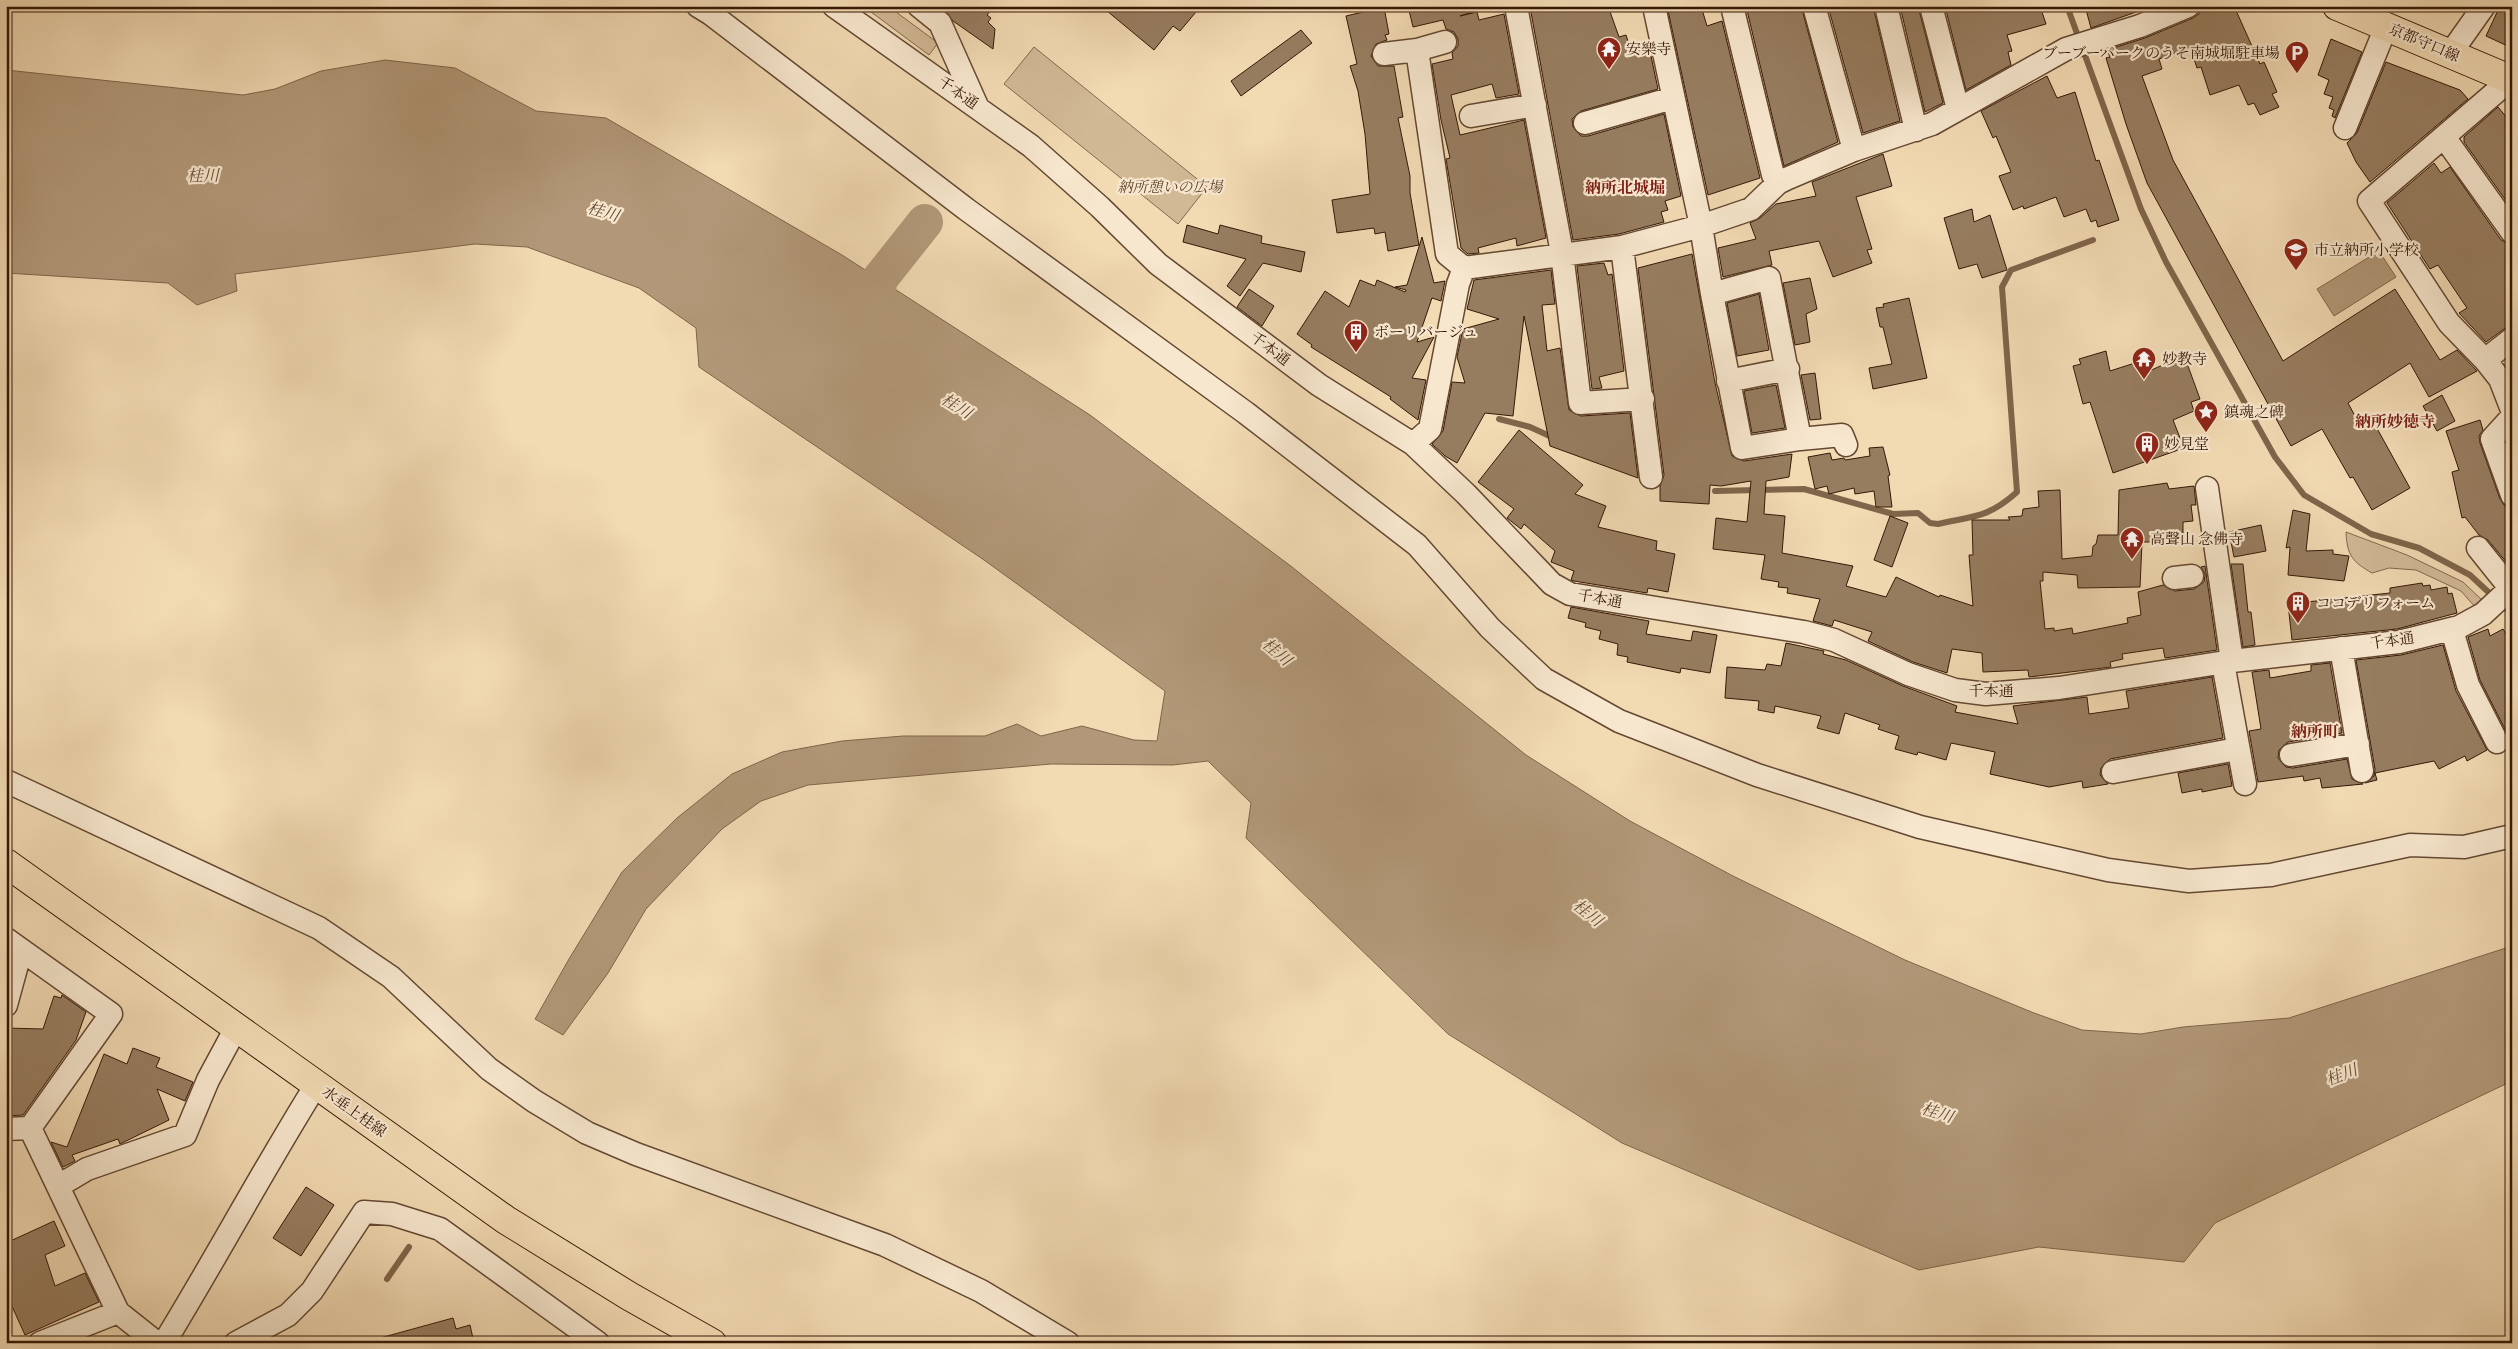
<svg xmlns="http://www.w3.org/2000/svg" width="2518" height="1349" font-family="'IM FELL English','Noto Serif JP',serif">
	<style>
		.green { fill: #d2b996; stroke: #84684e }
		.water { fill: #b29878; stroke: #80654a }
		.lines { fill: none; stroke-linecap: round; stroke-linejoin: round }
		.stream { stroke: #80654a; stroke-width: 6 }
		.river { stroke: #b29878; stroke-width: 36 }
		.building { fill: #977d60; stroke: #351806 }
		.minor-casing { stroke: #644831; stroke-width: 25 }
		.major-casing { stroke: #351806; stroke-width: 30 }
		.minor { stroke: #f7e7ce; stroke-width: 22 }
		.major { stroke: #f2dab3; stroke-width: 28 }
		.labels { text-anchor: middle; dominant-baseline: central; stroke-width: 4.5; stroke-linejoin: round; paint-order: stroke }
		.street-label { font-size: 15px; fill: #351806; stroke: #f7e7ce }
		.poi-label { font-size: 15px; fill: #351806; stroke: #f7e7ce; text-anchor: start }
		.park-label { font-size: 15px; font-style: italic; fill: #644831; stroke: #f7e7ce }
		.water-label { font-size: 16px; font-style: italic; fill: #674b34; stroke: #f7e7ce }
		.neighbourhood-label { font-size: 16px; font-weight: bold; fill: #7a1f14; stroke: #f7e7ce }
	</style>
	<rect width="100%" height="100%" fill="#f2dab3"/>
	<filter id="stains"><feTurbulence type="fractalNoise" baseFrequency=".004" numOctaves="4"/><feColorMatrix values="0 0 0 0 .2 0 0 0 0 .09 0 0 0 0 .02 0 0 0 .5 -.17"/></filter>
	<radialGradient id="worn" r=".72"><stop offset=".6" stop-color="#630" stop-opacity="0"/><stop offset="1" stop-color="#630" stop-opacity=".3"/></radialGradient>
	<path class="green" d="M 863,6 L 888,6 L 938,43 L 929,55 Z
		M 1034,47 L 1207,187 L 1178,224 L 1004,84 Z
		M 2346,532 L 2407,555 L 2463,582 L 2482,600 L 2476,608 L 2461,591 L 2416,570 L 2389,568 L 2372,573 C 2353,562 2347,556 2346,532 Z"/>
	<path class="water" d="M 385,60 L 455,68 L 536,111 L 606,118 L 842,255 L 1090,415 L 1292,567 L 1526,755 L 1630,821 L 1733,876 L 1905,960 L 2034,1013 L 2082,1030 L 2141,1034 L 2183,1027 L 2289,1018 L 2512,946 L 2512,1081 L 2215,1223 L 2184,1262 L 2039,1247 L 1919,1270 L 1622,1143 L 1448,1034 L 1246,838 L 1251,803 L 1208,761 L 1173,765 L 1051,764 L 808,785 L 761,801 L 722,829 L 646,909 L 608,973 L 563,1035 L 535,1019 L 569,959 L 622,872 L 677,818 L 732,774 L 782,752 L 842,741 L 903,736 L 985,736 L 1017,724 L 1041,736 L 1082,726 L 1134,740 L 1157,741 L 1165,691 L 984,560 L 699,367 L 696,328 L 639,288 L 527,247 L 475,244 L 235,274 L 237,291 L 197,305 L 168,283 L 6,273 L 6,70 L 243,95 L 275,89 L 321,71 Z
		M 2379,251 L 2396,277 L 2334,316 L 2317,289 Z"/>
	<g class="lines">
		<path class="stream" d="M 2067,6 L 2141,209 L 2166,262 L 2275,457 L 2304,495 L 2371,534 L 2419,548 L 2470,575 L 2512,614
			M 1499,419 L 1530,427 L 1554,438
			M 1715,491 L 1804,489 L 1893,514 L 1918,513 L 1930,523 L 1938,524 C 1974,516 1988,518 2017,492 L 2002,287 L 2011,270 L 2093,240
			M 387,1279 L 409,1247"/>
		<path class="river" d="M 876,328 L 879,280 L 925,222"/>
	</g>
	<path class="building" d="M 940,6 L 994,6 L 987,15 L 991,18 L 988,22 L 995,29 L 993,49 L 953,21 Z
		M 1101,6 L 1201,6 L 1180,31 L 1173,26 L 1154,50 Z
		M 1408,6 L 1472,6 L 1473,12 L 1460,16 L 1477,12 L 1479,20 L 1504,14 L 1519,94 L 1496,98 L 1492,84 L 1451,95 L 1460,135 L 1524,120 L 1546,238 L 1517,246 L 1516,238 L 1478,248 L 1479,253 L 1468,254 L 1461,248 L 1446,159 L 1450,158 L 1441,120 L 1432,64 L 1453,59 L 1452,53 L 1458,46 L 1458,39 L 1454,32 L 1446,29 L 1443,20 L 1413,27 Z
		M 1608,6 L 1619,37 L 1626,35 L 1630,48 L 1648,42 L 1658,89 L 1581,111 L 1572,119 L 1573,127 L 1581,136 L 1588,136 L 1664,114 L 1681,196 L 1665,201 L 1668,210 L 1661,212 L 1664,222 L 1619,234 L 1573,240 L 1530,7 Z
		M 1667,6 L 1701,6 L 1707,26 L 1722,21 L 1760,178 L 1708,195 Z
		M 1746,6 L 1801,6 L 1838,142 L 1784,166 Z
		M 1828,6 L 1873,6 L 1900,121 L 1863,133 Z
		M 1900,6 L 1918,6 L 1943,103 L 1925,112 Z
		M 1945,6 L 2040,6 L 2046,24 L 2007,35 L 2012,51 L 2008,52 L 2011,65 L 1966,90 Z
		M 2085,6 L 2153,6 L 2091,28 Z
		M 2201,6 L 2234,6 L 2260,64 L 2264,62 L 2277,92 L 2272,94 L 2279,107 L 2260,115 L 2254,103 L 2248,105 L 2239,85 L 2210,95 L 2201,67 L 2197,68 L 2190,47 L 2159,59 L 2162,69 L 2142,76 L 2173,160 L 2283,361 L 2395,289 L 2440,360 L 2457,350 L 2477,371 L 2429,397 L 2410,363 L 2348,403 L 2362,429 L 2374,423 L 2410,488 L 2372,510 L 2353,477 L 2350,478 L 2322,429 L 2291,446 L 2147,183 L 2126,124 L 2106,58 L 2110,57 L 2107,50 L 2145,38 L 2193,18 L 2199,14 Z
		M 1384,7 L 1389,34 L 1385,35 L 1387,40 L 1376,44 L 1371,56 L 1378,66 L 1394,66 L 1403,117 L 1398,118 L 1410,176 L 1410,193 L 1419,245 L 1388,251 L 1385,232 L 1375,234 L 1374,228 L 1337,233 L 1332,200 L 1370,194 L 1365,134 L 1358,91 L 1350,66 L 1357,64 L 1346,16 Z
		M 2499,8 L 2512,14 L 2512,48 L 2486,36 Z
		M 1301,30 L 1312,43 L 1241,96 L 1231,81 Z
		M 2331,39 L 2362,52 L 2335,118 L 2332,116 L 2334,110 L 2329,108 L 2333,97 L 2324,94 L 2329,80 L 2318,75 Z
		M 2386,62 L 2460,90 L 2468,99 L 2370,182 L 2356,162 L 2347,143 L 2357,133 Z
		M 2047,76 L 2057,98 L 2075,92 L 2096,161 L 2099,160 L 2119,220 L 2098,227 L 2096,220 L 2091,222 L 2086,209 L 2064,217 L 2056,197 L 2024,209 L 2023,206 L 2013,210 L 1999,176 L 2011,172 L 1996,136 L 1993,138 L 1981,111 Z
		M 2498,107 L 2512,124 L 2512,209 L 2464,142 L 2464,137 Z
		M 1883,154 L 1892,186 L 1856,197 L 1872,249 L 1867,250 L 1872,263 L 1833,277 L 1819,241 L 1769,251 L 1772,265 L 1723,277 L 1718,248 L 1756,239 L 1750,223 L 1760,218 L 1776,204 L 1816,196 L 1812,182 Z
		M 2434,163 L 2441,173 L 2450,167 L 2501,240 L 2512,245 L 2512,326 L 2504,329 L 2486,342 L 2459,313 L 2467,308 L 2438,265 L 2430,269 L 2387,203 Z
		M 1972,209 L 1974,222 L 1990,215 L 2007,270 L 1982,278 L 1977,264 L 1959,269 L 1944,218 Z
		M 1187,225 L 1218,234 L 1220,225 L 1262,236 L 1261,243 L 1305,252 L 1301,272 L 1263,263 L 1240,296 L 1227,286 L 1246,259 L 1183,242 Z
		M 1422,237 L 1434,283 L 1445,281 L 1441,301 L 1432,298 L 1417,342 L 1434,337 L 1412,378 L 1426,380 L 1418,420 L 1390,399 L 1391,397 L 1311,347 L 1312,345 L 1297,334 L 1325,291 L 1349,307 L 1360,280 L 1375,286 L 1377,280 L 1405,292 L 1406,290 L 1395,287 L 1407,285 Z
		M 1692,254 L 1715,383 L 1732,456 L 1744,461 L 1792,454 L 1789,477 L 1766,481 L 1764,514 L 1785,516 L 1782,553 L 1853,566 L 1846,586 L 1886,597 L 1896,577 L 1939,597 L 1940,595 L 1973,606 L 1969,555 L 1973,555 L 1972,520 L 2010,520 L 2008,517 L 2022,516 L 2023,509 L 2039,507 L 2038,491 L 2060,490 L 2062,559 L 2092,556 L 2093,546 L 2096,544 L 2098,535 L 2118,535 L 2119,490 L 2167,483 L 2169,489 L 2194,486 L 2196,505 L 2191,505 L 2193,521 L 2183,522 L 2183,542 L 2142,542 L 2140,587 L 2078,588 L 2077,575 L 2043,572 L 2043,581 L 2040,581 L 2045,629 L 2054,628 L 2054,631 L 2072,628 L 2073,634 L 2128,623 L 2127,618 L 2141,615 L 2138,592 L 2163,585 L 2175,591 L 2194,589 L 2204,582 L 2205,574 L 2201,567 L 2205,566 L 2217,650 L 2165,658 L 2163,648 L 2122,654 L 2123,659 L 2110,662 L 2111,667 L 2029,677 L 2028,670 L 1983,672 L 1982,653 L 1952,649 L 1947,673 L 1913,662 L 1868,641 L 1872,632 L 1834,620 L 1832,626 L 1813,621 L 1820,599 L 1787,593 L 1788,588 L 1778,587 L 1779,582 L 1761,579 L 1765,555 L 1713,549 L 1716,518 L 1747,522 L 1751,481 L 1721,486 L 1710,485 L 1709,504 L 1660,501 L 1660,486 L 1664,475 L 1638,268 Z
		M 1604,263 L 1608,275 L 1612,274 L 1624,371 L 1599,377 L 1602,388 L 1592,389 L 1577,266 Z
		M 1551,270 L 1555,304 L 1542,305 L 1547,351 L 1560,348 L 1569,410 L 1581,416 L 1630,413 L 1638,478 L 1550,446 L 1524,316 L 1513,416 L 1485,413 L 1457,463 L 1445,456 L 1432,444 L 1443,431 L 1452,382 L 1465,383 L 1457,357 L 1463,329 L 1499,319 L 1467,309 L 1474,280 Z
		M 1810,278 L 1817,309 L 1806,314 L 1810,342 L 1795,345 L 1783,283 Z
		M 1249,289 L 1274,306 L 1262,326 L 1237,307 Z
		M 1759,294 L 1769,350 L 1737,356 L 1727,303 Z
		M 1909,298 L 1927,378 L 1873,389 L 1869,368 L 1892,364 L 1883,327 L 1880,327 L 1876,308 L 1884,307 L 1883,304 Z
		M 2106,351 L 2110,371 L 2138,362 L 2143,374 L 2184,355 L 2200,399 L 2191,402 L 2194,411 L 2173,420 L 2184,448 L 2113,473 L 2090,402 L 2083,404 L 2073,366 L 2081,364 L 2079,359 Z
		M 1815,373 L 1821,419 L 1810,420 L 1801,375 Z
		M 1776,385 L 1785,428 L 1752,433 L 1744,391 Z
		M 2442,395 L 2455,421 L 2437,431 L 2423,406 Z
		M 2480,420 L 2483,430 L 2479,436 L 2480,443 L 2500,499 L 2504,505 L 2512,508 L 2512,569 L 2488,540 L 2479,535 L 2465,517 L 2462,518 L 2452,472 L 2459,470 L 2446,431 Z
		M 1519,430 L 1583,485 L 1575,494 L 1606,506 L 1598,527 L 1657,541 L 1656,550 L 1675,554 L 1668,592 L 1648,588 L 1647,593 L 1574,581 L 1571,580 L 1574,571 L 1551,562 L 1555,551 L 1524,524 L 1521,529 L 1507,518 L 1514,509 L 1478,482 Z
		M 1883,447 L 1890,475 L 1888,476 L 1892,507 L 1876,507 L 1874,491 L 1855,494 L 1854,488 L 1829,494 L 1827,486 L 1815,489 L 1808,457 L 1830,453 L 1832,460 L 1844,458 L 1845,460 L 1870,456 L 1869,448 Z
		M 2293,510 L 2310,514 L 2306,551 L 2333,550 L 2333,554 L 2349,556 L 2344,581 L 2288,575 L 2290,547 L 2286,548 Z
		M 1890,516 L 1908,523 L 1892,567 L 1874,560 Z
		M 2261,525 L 2266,551 L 2234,557 L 2229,532 Z
		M 2231,564 L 2243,564 L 2248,612 L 2251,612 L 2255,645 L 2243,647 Z
		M 2422,583 L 2423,586 L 2430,585 L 2431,590 L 2447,587 L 2448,594 L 2452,593 L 2457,613 L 2397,629 L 2292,640 L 2288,604 L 2390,593 L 2390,588 Z
		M 1571,607 L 1649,621 L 1646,634 L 1691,641 L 1693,631 L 1717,635 L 1710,673 L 1681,668 L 1680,673 L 1627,662 L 1628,657 L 1617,655 L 1618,644 L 1599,639 L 1601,631 L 1585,627 L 1586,623 L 1568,618 Z
		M 2488,629 L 2490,636 L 2503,629 L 2512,643 L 2512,733 L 2508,735 L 2480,680 L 2468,637 Z
		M 1786,643 L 1824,651 L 1823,654 L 1846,660 L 1903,686 L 1957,706 L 1955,712 L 2018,724 L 2013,706 L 2087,697 L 2089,714 L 2129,708 L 2126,691 L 2212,677 L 2223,738 L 2110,759 L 2101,768 L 2100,775 L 2108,784 L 2083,788 L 2082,781 L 2049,787 L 1990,774 L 1995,752 L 1951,743 L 1946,760 L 1918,752 L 1917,755 L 1895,749 L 1899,736 L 1878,729 L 1880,725 L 1845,713 L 1839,734 L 1817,728 L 1821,716 L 1775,706 L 1774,713 L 1758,710 L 1759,701 L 1725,698 L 1727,667 L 1765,670 L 1767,664 L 1781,666 Z
		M 2443,645 L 2456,691 L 2487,750 L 2467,761 L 2465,756 L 2439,769 L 2434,761 L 2375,773 L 2377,780 L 2365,783 L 2374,776 L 2375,769 L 2356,660 L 2401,655 Z
		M 2330,663 L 2342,733 L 2288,742 L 2279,750 L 2278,758 L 2286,767 L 2293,768 L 2347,759 L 2352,779 L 2363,784 L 2322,788 L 2320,778 L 2304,781 L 2303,776 L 2258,782 L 2249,731 L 2261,729 L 2252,672 L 2269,670 L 2270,678 L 2311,671 L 2311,665 Z
		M 2228,764 L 2232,786 L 2202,792 L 2202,789 L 2182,793 L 2178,773 Z
		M 62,995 L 86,1012 L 76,1040 L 23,1115 L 6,1116 L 6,1028 L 43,1029 L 54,996 L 61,998 Z
		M 133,1048 L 160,1058 L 156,1067 L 193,1082 L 185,1101 L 157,1089 L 169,1120 L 124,1142 L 120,1144 L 118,1139 L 72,1155 L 75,1161 L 63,1167 L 51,1142 L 67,1147 L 104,1054 L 127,1064 Z
		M 306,1187 L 334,1205 L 301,1256 L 273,1238 Z
		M 54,1221 L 65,1246 L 45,1255 L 55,1286 L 85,1273 L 99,1302 L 25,1335 L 6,1293 L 6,1243 Z
		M 453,1318 L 456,1329 L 470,1325 L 474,1343 L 381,1343 L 380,1338 Z"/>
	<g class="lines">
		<defs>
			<path id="minor" d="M 698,6 L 711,14 L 966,209 L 1246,413 L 1417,545 L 1490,628 L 1544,679 L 1619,721 L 1757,775 L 1920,827 L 2108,870 L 2189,881 L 2271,875 L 2410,845 L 2464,847 L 2512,836
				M 834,6 L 1031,146 L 1100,207 L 1158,264 L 1319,385 L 1413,444 L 1466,494 L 1552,584 L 1570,594 L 1804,632 L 1834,640 L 1908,674 L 1955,690 L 1986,694 L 2059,688 L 2232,661 L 2399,642 L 2459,627 L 2483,614 L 2512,587
				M 919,6 L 940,23 L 977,106
				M 1516,6 L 1562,253 L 1580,403 L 1643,399
				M 1654,6 L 1701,226 L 1712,294 L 1742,448 L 1800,439 L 1769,278 L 1712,294
				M 1732,6 L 1773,175 L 1778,183
				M 1814,6 L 1854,150
				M 1886,6 L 1916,130
				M 1931,6 L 1958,109
				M 1417,50 L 1447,254 L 1464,268
				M 1384,54 L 1417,50 L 1445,42
				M 2450,54 L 2484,6
				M 2511,79 L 2369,201 L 2449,323 L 2485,360 L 2500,379 L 2512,410
				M 1471,116 L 1535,105
				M 1585,123 L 1673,98
				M 2345,128 L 2386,27
				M 2444,137 L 2512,232
				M 1622,247 L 1651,477
				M 2485,360 L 2512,339
				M 1728,381 L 1788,369
				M 2512,417 L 2492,439 L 2512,495
				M 1800,439 L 1842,435 L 1846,445
				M 1413,444 L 1430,429 L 1458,284 L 1464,268 L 1622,247 L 1701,226 L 1751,209 L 1778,183 L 1786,179 L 1854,150 L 1932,124 L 2066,49 L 2140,26 L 2188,6
				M 2207,488 L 2232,661
				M 2478,548 L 2510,588
				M 2174,578 L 2192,576
				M 2452,630 L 2468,685 L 2497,742
				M 2341,648 L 2362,771
				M 2223,663 L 2245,784
				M 2291,755 L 2358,744
				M 2113,772 L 2237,749
				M 6,781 L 319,928 L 391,977 L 489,1069 L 534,1101 L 587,1133 L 636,1154 L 885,1245 L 981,1291 L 1068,1343
				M 6,939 L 111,1014 L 30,1128
				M 6,1005 L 21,950
				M 6,1129 L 30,1128 L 118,1312 L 157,1343
				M 60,1185 L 87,1169 L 185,1135 L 208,1080 L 236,1028
				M 40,1343 L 118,1312
				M 164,1343 C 216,1258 263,1170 316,1085
				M 236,1343 L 288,1315 L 312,1291 L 364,1212 L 392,1214 L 440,1229 L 598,1343"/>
			<path id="major" d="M 2337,6 L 2512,80
				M 6,863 L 506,1220 L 629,1296 L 712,1343"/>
		</defs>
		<use href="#minor" class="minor-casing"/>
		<use href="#major" class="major-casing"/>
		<use href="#minor" class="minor"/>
		<use href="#major" class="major"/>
	</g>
	<defs>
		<symbol id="temple-pin" viewBox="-11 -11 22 30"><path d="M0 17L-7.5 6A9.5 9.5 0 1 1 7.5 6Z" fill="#8f2418" stroke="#f7e7ce"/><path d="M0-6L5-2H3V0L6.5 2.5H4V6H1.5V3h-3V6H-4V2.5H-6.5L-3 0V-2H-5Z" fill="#fff"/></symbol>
		<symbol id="parking-pin" viewBox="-11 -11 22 30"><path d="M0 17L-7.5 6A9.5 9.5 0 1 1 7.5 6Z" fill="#8f2418" stroke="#f7e7ce"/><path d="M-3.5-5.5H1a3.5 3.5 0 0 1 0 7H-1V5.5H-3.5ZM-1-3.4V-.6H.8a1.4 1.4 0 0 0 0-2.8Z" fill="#fff"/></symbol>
		<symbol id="school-pin" viewBox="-11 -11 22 30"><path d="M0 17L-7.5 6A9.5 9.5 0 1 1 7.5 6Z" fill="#8f2418" stroke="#f7e7ce"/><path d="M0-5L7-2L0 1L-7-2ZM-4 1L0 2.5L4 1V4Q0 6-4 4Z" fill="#fff"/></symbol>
		<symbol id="building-pin" viewBox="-11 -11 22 30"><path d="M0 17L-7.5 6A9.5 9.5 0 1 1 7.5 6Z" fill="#8f2418" stroke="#f7e7ce"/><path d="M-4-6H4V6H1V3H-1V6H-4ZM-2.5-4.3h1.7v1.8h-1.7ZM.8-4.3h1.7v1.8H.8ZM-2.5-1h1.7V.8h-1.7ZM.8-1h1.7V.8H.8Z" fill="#fff"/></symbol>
		<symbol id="sight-pin" viewBox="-11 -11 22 30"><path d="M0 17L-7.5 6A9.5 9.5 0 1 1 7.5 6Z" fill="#8f2418" stroke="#f7e7ce"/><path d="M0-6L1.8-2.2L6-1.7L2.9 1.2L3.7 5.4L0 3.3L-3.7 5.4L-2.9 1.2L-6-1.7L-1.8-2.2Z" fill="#fff"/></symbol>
	</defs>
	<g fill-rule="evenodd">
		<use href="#temple-pin" x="1595" y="35" width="28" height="38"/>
		<use href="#parking-pin" x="2283" y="39" width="28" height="38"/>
		<use href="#school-pin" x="2282" y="236" width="28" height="38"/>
		<use href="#building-pin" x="1342" y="318" width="28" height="38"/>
		<use href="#temple-pin" x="2130" y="345" width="28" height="38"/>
		<use href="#sight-pin" x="2192" y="398" width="28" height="38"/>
		<use href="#building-pin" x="2133" y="430" width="28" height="38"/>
		<use href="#temple-pin" x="2118" y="525" width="28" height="38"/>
		<use href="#building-pin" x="2284" y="589" width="28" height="38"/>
	</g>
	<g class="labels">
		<g class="street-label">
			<text transform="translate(2424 43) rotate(23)">京都守口線</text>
			<text transform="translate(958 93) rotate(35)">千本通</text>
			<text transform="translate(1270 349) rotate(37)">千本通</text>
			<text transform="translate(1600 599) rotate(10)">千本通</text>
			<text transform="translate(2392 641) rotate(-8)">千本通</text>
			<text x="1991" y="691">千本通</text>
			<text transform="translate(354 1112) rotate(36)">水垂上桂線</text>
		</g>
		<g class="poi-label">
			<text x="1626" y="49">安樂寺</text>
			<text x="2280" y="53" text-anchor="end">ブーブーパークのうそ南城堀駐車場</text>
			<text x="2314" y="250">市立納所小学校</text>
			<text x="1374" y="332">ボーリバージュ</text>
			<text x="2162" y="359">妙教寺</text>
			<text x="2224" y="412">鎮魂之碑</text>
			<text x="2164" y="444">妙見堂</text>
			<text x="2150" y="539">高聲山 念佛寺</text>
			<text x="2316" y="603">ココデリフォーム</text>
		</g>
		<g class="park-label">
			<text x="1170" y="187">納所憩いの広場</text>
		</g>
		<g class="water-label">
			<text transform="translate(203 177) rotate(-1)">桂川</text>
			<text transform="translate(603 213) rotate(17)">桂川</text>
			<text transform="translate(956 407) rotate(32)">桂川</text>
			<text transform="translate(1276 653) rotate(41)">桂川</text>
			<text transform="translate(1587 914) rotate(38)">桂川</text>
			<text transform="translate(2342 1076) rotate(-21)">桂川</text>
			<text transform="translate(1937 1114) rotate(18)">桂川</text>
		</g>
		<g class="neighbourhood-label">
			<text x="1625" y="189">納所北城堀</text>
			<text x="2395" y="423">納所妙徳寺</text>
			<text x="2315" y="733">納所町</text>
		</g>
	</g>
	<rect width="2518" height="1349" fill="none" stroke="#f2dab3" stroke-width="25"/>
	<rect x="8" y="8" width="2503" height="1334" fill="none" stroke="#351806" stroke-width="2.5"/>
	<rect x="12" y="12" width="2493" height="1324" fill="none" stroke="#351806"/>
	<rect width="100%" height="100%" filter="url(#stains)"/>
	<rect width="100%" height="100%" fill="url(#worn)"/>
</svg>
